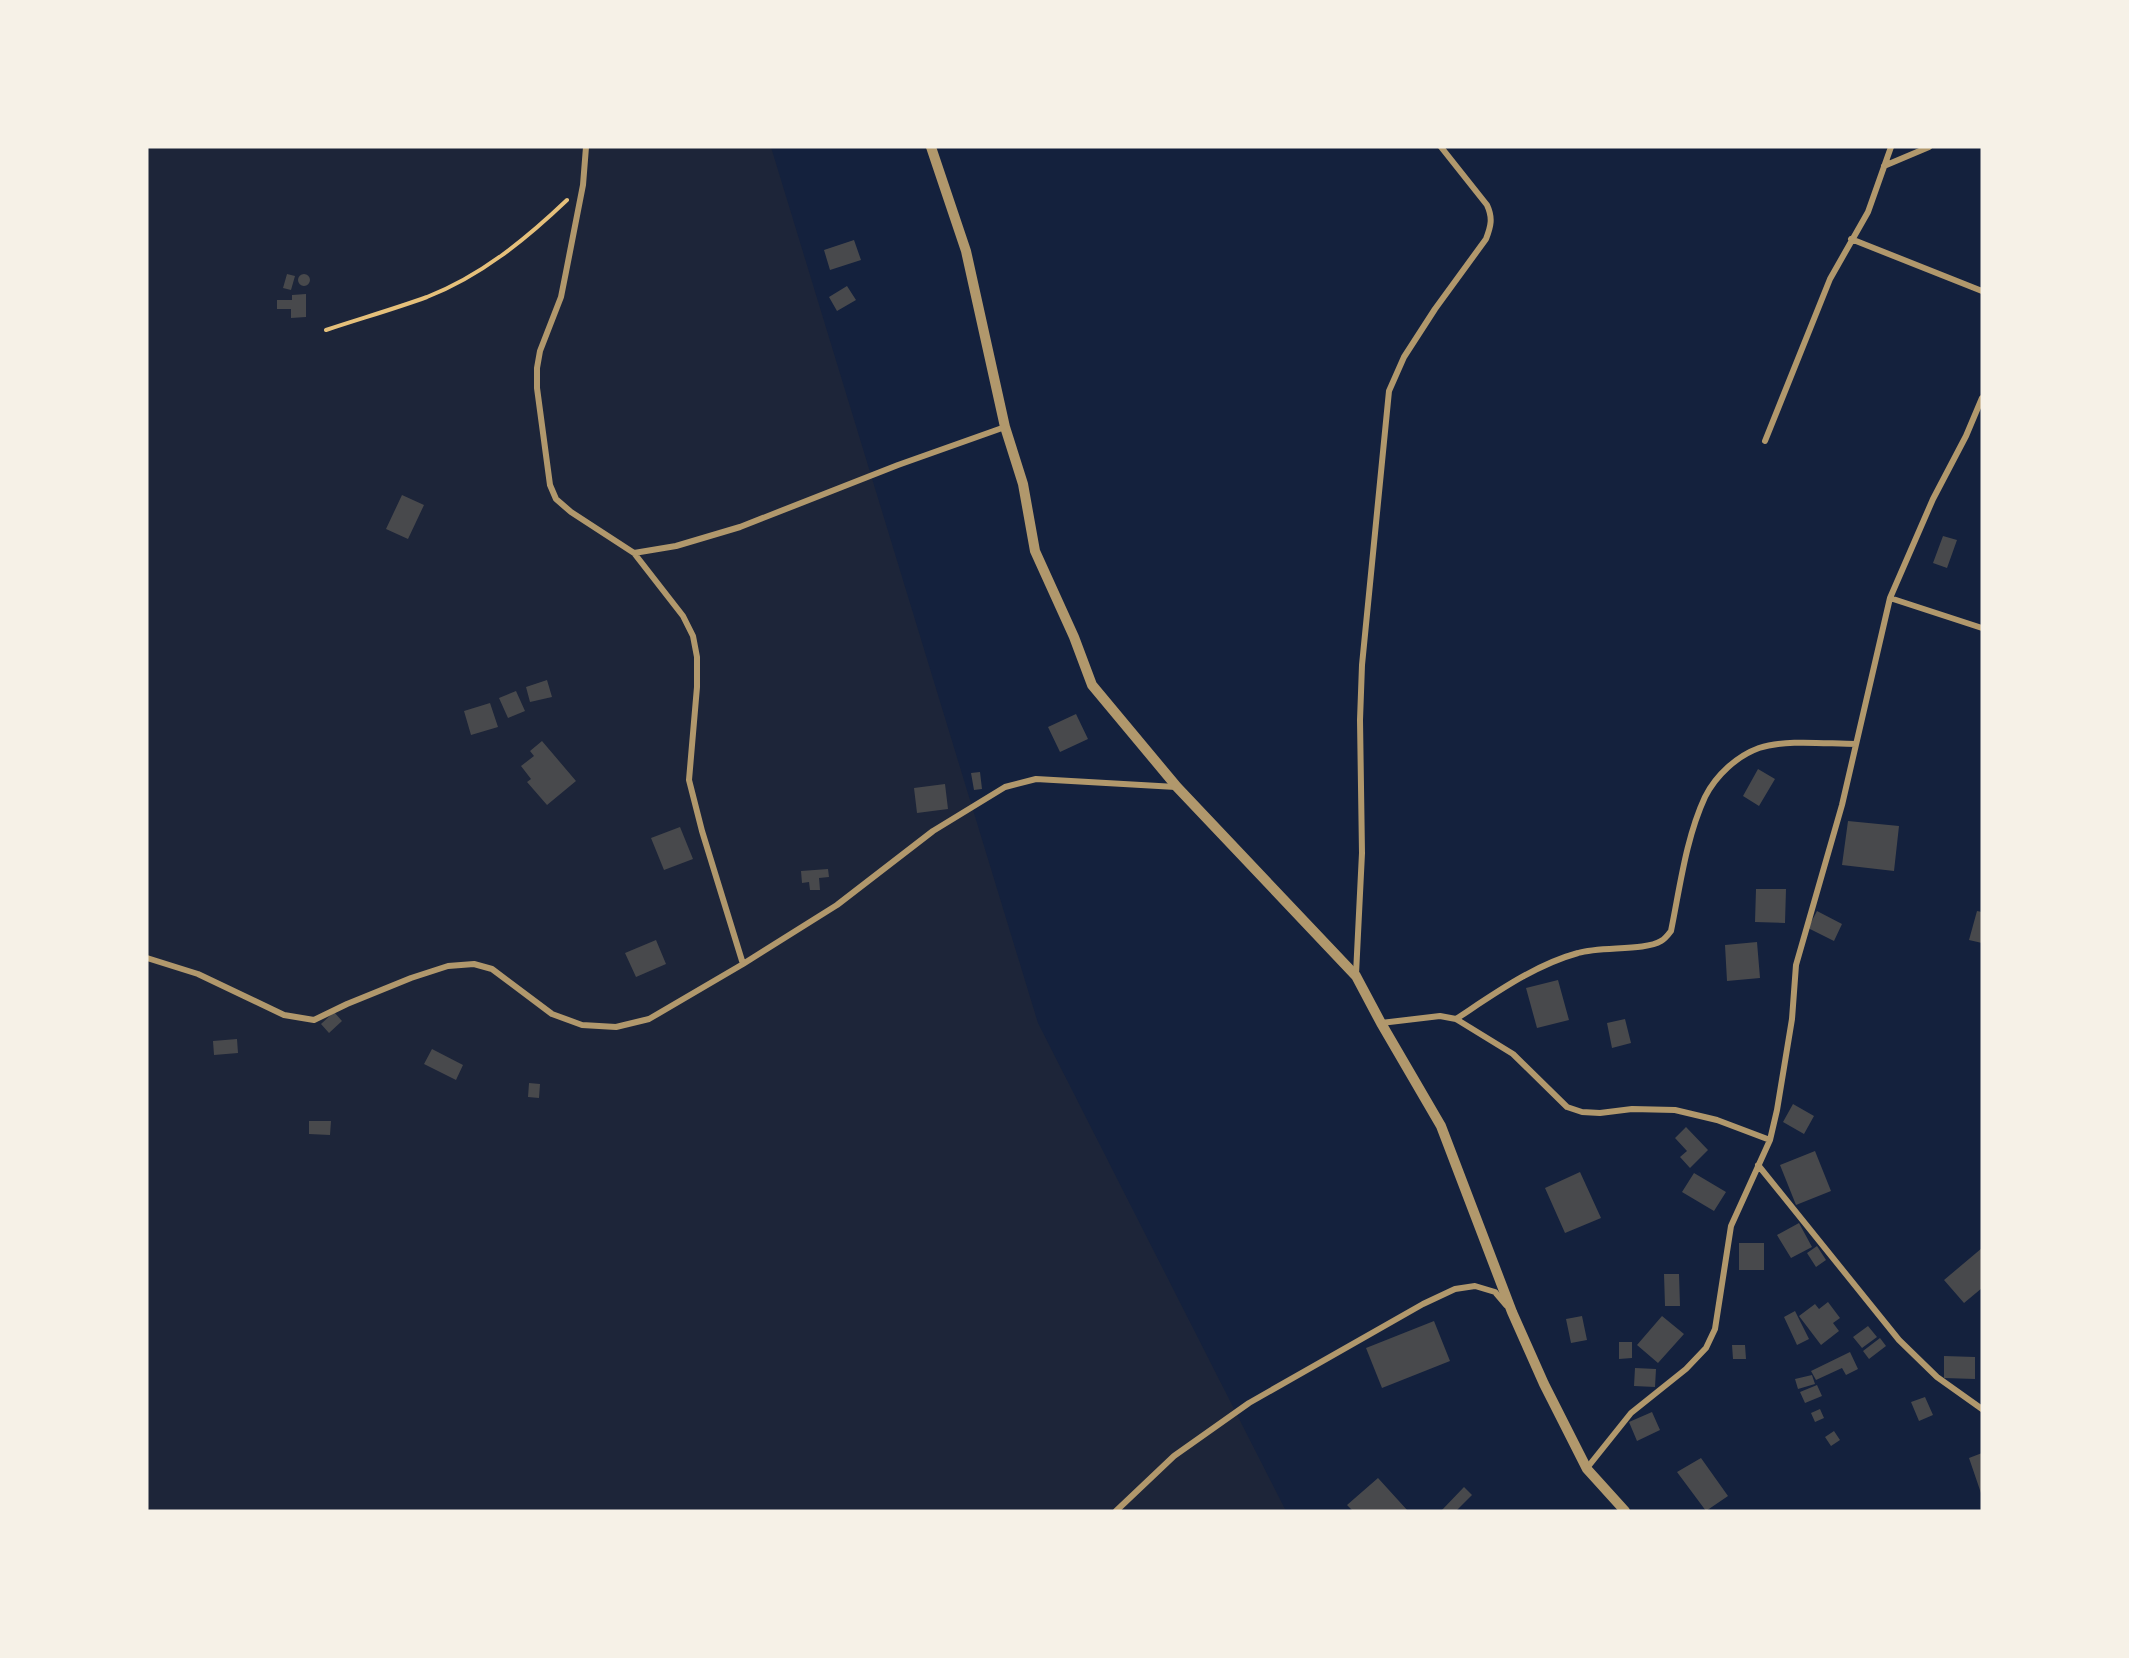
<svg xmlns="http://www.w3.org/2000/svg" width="2129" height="1658" font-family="'Archivo Narrow',sans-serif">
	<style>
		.green { fill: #1d2539 }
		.building { fill: #48494c }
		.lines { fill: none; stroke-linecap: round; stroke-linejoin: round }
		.path { stroke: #e5c07b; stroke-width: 4 }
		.minor { stroke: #b1986c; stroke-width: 6 }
		.tertiary { stroke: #b1986c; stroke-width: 10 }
	</style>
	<rect width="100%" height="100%" fill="#14213d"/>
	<path class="green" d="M 147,147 L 771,147 L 1038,1023 L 1286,1511 L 147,1511 Z"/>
	<path class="building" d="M 854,240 L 861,260 L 830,270 L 824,250 Z
		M 287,274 L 295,276 L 291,290 L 283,288 Z
		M298 280a6 6 0 1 1 12 0a6 6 0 1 1-12 0Z
		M 847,286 L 856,300 L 837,311 L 829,297 Z
		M 306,294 L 306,317 L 291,318 L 291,309 L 277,309 L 277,300 L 292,300 L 292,295 Z
		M 402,495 L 424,505 L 408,539 L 386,529 Z
		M 1943,536 L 1957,540 L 1947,568 L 1933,563 Z
		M 547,680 L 552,697 L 530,702 L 526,687 Z
		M 516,691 L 525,711 L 508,718 L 499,698 Z
		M 490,703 L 498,727 L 471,735 L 464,711 Z
		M 1076,714 L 1088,739 L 1060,752 L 1048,727 Z
		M 542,741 L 576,781 L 547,805 L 527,782 L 531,779 L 521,766 L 534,756 L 530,751 Z
		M 1758,769 L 1775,779 L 1759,806 L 1743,796 Z
		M 980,772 L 982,789 L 974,790 L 971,773 Z
		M 945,784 L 948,809 L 917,813 L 914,788 Z
		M 1848,821 L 1899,826 L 1894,871 L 1842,865 Z
		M 680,827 L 693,859 L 664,870 L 651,838 Z
		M 828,869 L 829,877 L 819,878 L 820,890 L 810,890 L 809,882 L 802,883 L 801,871 Z
		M 1756,889 L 1786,889 L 1785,923 L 1755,922 Z
		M 1817,911 L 1842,924 L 1834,941 L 1808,928 Z
		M 1977,911 L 1982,912 L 1982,943 L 1969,940 Z
		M 656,940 L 666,964 L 636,977 L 625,953 Z
		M 1757,942 L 1760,978 L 1727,981 L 1725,945 Z
		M 1558,980 L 1569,1020 L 1537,1028 L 1526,988 Z
		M 334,1012 L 342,1021 L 329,1033 L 321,1024 Z
		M 1625,1019 L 1631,1043 L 1612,1048 L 1607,1023 Z
		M 237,1039 L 238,1053 L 214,1055 L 213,1041 Z
		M 432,1049 L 463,1065 L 456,1080 L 424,1064 Z
		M 529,1083 L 540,1084 L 539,1098 L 528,1097 Z
		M 1793,1104 L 1814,1116 L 1804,1134 L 1783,1122 Z
		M 309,1121 L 331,1121 L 330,1135 L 309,1134 Z
		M 1686,1127 L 1708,1150 L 1690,1168 L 1680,1157 L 1687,1151 L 1675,1138 Z
		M 1815,1151 L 1831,1191 L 1796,1205 L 1780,1165 Z
		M 1580,1172 L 1601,1218 L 1565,1233 L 1545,1188 Z
		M 1694,1173 L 1726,1192 L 1714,1211 L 1682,1192 Z
		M 1799,1223 L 1812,1247 L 1791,1258 L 1777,1235 Z
		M 1739,1243 L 1764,1243 L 1764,1270 L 1739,1270 Z
		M 1817,1246 L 1826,1260 L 1816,1267 L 1807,1253 Z
		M 1982,1248 L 1982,1288 L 1964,1303 L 1944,1280 Z
		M 1664,1274 L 1679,1274 L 1680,1306 L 1665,1306 Z
		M 1828,1302 L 1840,1318 L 1833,1323 L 1839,1331 L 1821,1345 L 1799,1316 L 1815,1304 L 1819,1309 Z
		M 1795,1311 L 1809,1339 L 1797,1345 L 1784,1317 Z
		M 1582,1316 L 1587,1340 L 1571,1343 L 1566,1319 Z
		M 1662,1316 L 1684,1334 L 1658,1363 L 1637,1345 Z
		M 1434,1321 L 1450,1361 L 1382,1388 L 1366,1348 Z
		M 1868,1326 L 1877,1337 L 1862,1348 L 1853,1337 Z
		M 1880,1338 L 1886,1346 L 1869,1359 L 1863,1351 Z
		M 1619,1342 L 1632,1342 L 1632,1358 L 1619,1359 Z
		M 1732,1345 L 1745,1345 L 1746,1359 L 1733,1359 Z
		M 1850,1352 L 1858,1369 L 1846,1375 L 1842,1368 L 1816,1380 L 1811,1371 Z
		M 1944,1356 L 1975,1357 L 1975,1379 L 1944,1378 Z
		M 1635,1368 L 1656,1369 L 1655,1387 L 1634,1386 Z
		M 1812,1375 L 1815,1384 L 1798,1389 L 1795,1379 Z
		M 1817,1385 L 1822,1396 L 1805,1403 L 1800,1392 Z
		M 1925,1397 L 1933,1415 L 1919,1421 L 1911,1402 Z
		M 1820,1409 L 1824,1418 L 1815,1422 L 1811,1413 Z
		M 1652,1412 L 1660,1430 L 1637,1441 L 1629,1422 Z
		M 1834,1431 L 1840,1440 L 1831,1446 L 1825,1437 Z
		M 1982,1453 L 1982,1496 L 1969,1458 Z
		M 1701,1458 L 1728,1496 L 1706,1511 L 1677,1472 Z
		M 1378,1478 L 1408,1511 L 1353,1511 L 1347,1505 Z
		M 1464,1487 L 1472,1495 L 1456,1511 L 1441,1511 Z"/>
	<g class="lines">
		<path class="path" d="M 326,330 C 359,319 394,309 427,297 C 481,276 526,239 567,200"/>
		<path class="minor" d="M 586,147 L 583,185 L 566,272 L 561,297 L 540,351 L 537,368 L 537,388 L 550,485 L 556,499 L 571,512 L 634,553 L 683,616 L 693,636 L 697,657 L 697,687 L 689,780 L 702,831 L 743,964
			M 1884,166 L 1929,147
			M 1851,239 L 1982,291
			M 1765,441 L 1830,279 L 1868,212 L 1891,147
			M 634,553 L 676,546 L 740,527 L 898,465 L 1005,427
			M 1890,598 L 1982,628
			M 147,958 L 198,974 L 284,1015 L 314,1020 L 347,1004 L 411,978 L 448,966 L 474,964 L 492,969 L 552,1014 L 582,1025 L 616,1027 L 649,1019 L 743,964 L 837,905 L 933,831 L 1005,787 L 1036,779 L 1176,787
			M 1356,974 L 1362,853 L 1360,720 L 1362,665 L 1389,391 L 1404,357 L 1435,309 L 1486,239 C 1491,226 1493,218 1487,205 L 1441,147
			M 1456,1019 C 1494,994 1534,965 1578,953 C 1600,946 1645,951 1661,941 C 1665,939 1668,935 1671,931 C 1680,887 1686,838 1705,797 C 1716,775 1737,756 1759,748 C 1787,739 1827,744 1856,744
			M 1381,1023 L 1440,1016 L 1456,1019 L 1513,1054 L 1567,1107 L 1582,1112 L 1600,1113 L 1632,1109 L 1675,1110 L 1717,1120 L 1770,1140
			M 1758,1165 L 1899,1340 L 1937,1377 L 1982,1409
			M 1587,1468 L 1631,1413 L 1686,1369 L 1706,1348 L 1715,1329 L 1731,1226 L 1770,1140 L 1777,1110 L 1792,1019 L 1796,965 L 1842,805 L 1890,598 L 1933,499 L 1966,436 L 1982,398
			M 1116,1511 L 1174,1456 L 1249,1403 L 1423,1304 L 1455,1289 L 1475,1286 L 1495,1292 L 1506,1305"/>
		<path class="tertiary" d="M 931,147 L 966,251 L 1005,427 L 1023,484 L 1035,551 L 1074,637 L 1092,685 L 1177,787 L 1356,976 L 1381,1023 L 1441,1126 L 1512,1312 L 1544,1384 L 1587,1469 L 1625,1511"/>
	</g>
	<rect width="2129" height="1658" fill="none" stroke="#f6f1e7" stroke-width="297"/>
</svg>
